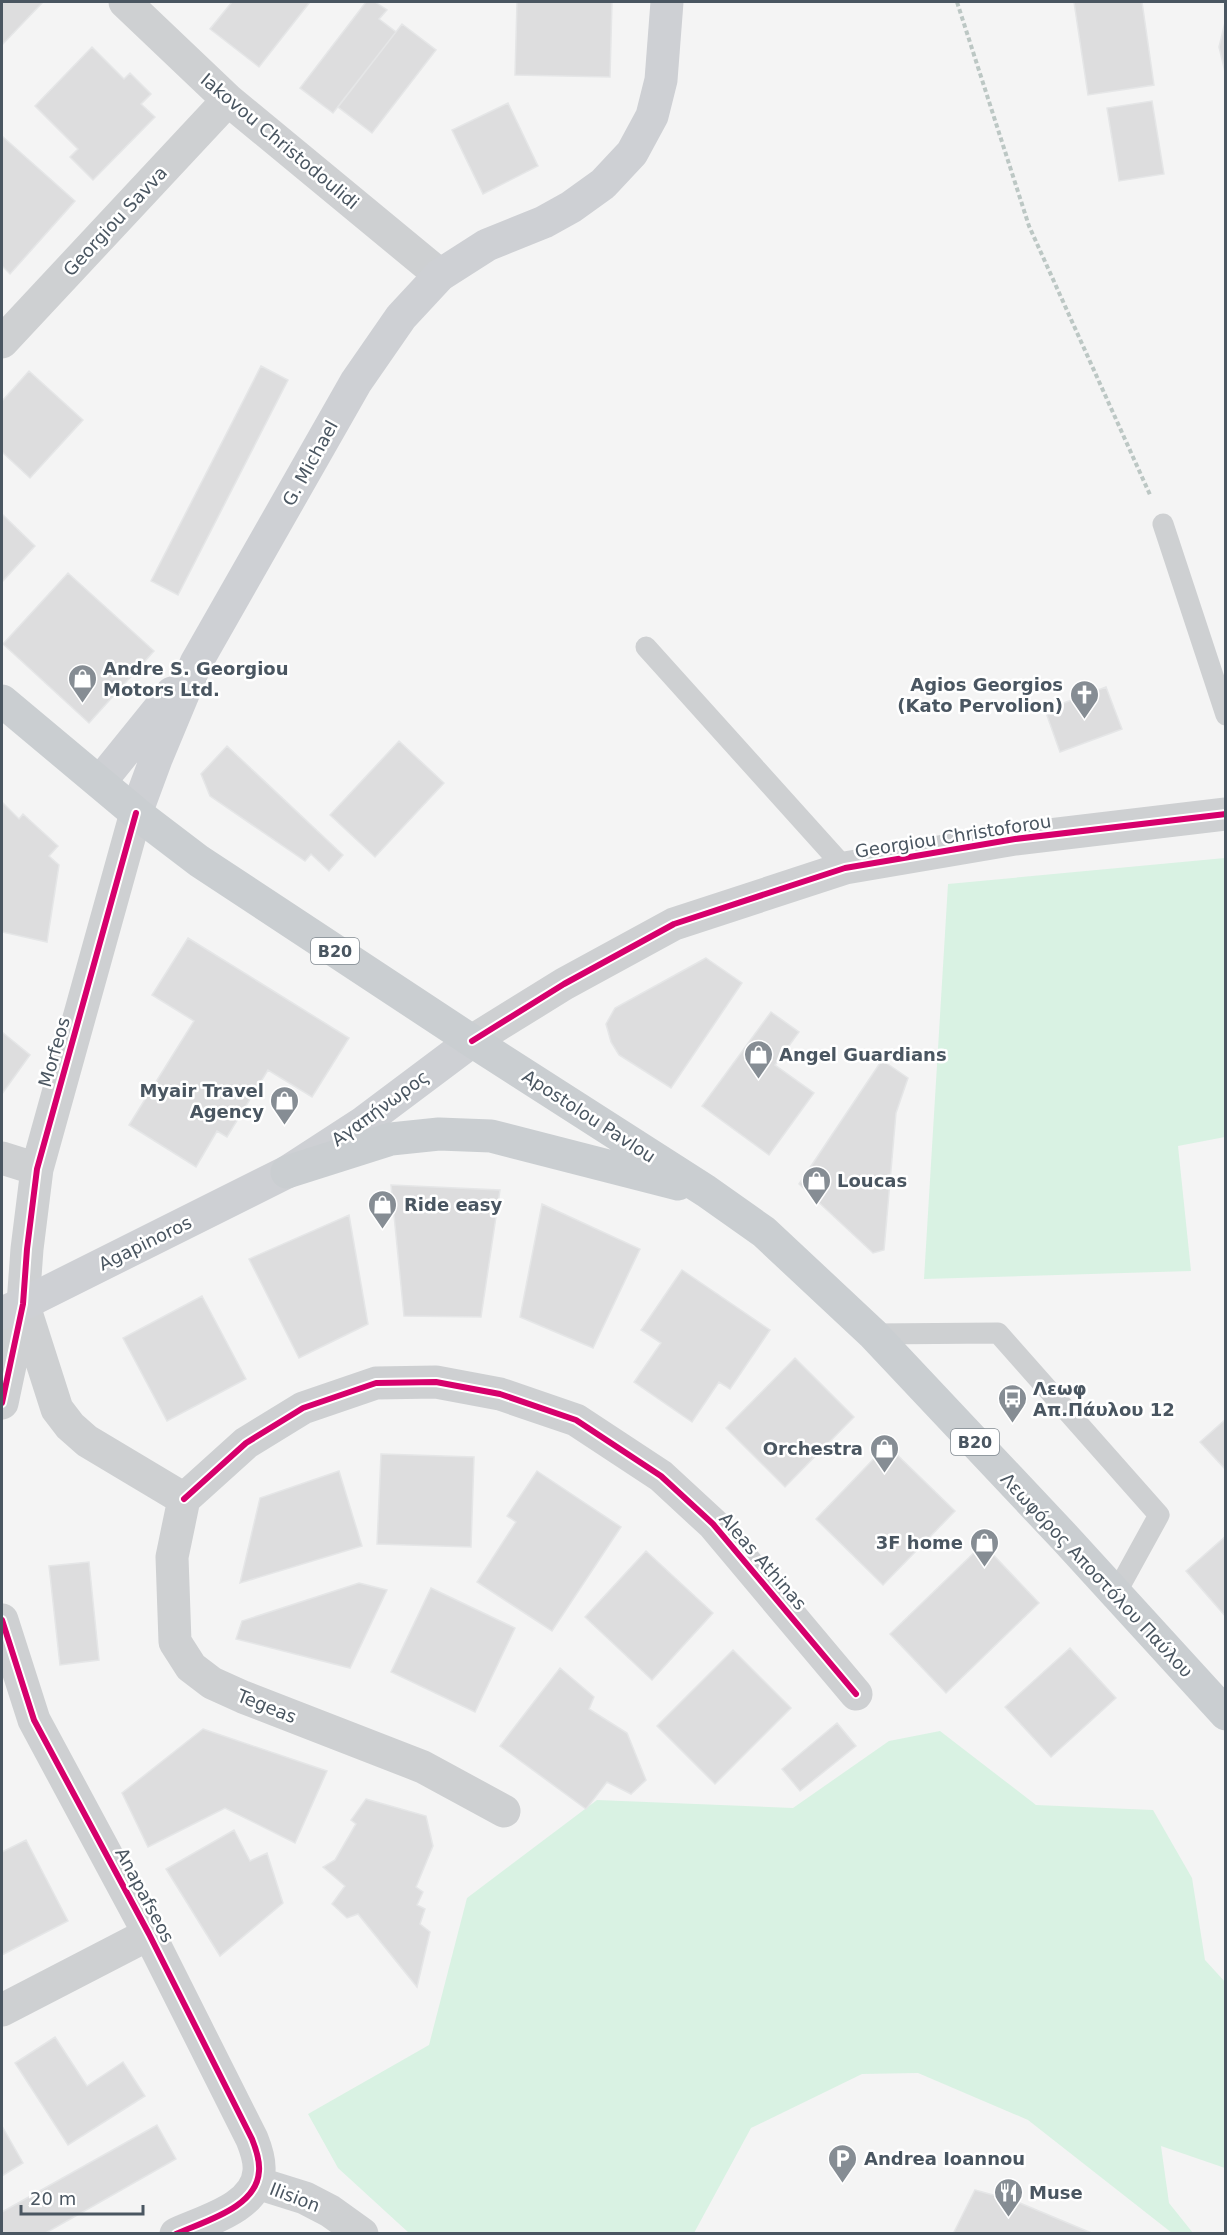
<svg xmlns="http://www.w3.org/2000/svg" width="1227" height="2235" font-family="'DejaVu Sans',sans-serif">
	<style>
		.green { fill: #d9f2e3 }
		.building { fill: #ddddde; stroke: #e5e6e7; stroke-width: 1.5 }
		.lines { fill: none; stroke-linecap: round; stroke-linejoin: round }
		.path { stroke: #bcc7c4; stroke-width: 4; stroke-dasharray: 4.5 3; stroke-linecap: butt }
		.service { stroke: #ced0d2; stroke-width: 21 }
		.minor { stroke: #ced0d2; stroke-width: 33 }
		.secondary { stroke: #ced0d4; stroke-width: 33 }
		.primary { stroke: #caced1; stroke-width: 33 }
		.cycleway-casing { stroke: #fff; stroke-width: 10 }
		.cycleway { stroke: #d6006c; stroke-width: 6 }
		.labels { text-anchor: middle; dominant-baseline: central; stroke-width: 5; stroke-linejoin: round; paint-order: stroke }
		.shield { fill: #fff; stroke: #808990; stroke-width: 1.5 }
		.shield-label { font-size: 16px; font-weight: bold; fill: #4a5661 }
		.street-label { font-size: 18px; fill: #4a5661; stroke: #fff }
		.poi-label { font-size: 18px; font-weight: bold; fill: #4a5661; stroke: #fff; text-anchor: start }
	</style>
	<rect width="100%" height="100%" fill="#f4f4f4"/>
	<path class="green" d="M 1225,858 L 1225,1137 L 1178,1146 L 1191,1271 L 924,1279 L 948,884 Z
		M 940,1731 L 1036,1805 L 1153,1810 L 1192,1878 L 1205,1960 L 1226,1983 L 1225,2168 L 1161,2146 L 1169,2203 L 1193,2233 L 1172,2233 L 1028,2120 L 918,2073 L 862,2074 L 751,2128 L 694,2233 L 409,2233 L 338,2168 L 308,2114 L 429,2045 L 467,1898 L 597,1800 L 793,1808 L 889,1741 Z"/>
	<path class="building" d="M 2,2 L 43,2 L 2,45 Z
		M 232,2 L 310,2 L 259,67 L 210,29 Z
		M 366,2 L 375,2 L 387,10 L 379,19 L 396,32 L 333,113 L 300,88 Z
		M 517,2 L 612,2 L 610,77 L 515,75 Z
		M 1074,2 L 1142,2 L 1154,85 L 1088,95 Z
		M 1226,18 L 1226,76 L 1219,47 Z
		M 402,24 L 436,50 L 372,133 L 338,107 Z
		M 92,47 L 124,79 L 130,73 L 151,94 L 141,104 L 155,117 L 93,180 L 70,157 L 78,149 L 35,106 Z
		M 1152,101 L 1164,174 L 1119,181 L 1107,108 Z
		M 508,103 L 538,166 L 483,194 L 452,130 Z
		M 2,136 L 75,201 L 10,274 L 2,266 Z
		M 261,366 L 288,380 L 178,595 L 151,581 Z
		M 29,371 L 83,420 L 30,478 L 2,452 L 2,401 Z
		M 2,514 L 35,546 L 2,582 Z
		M 68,573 L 154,651 L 89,723 L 3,644 Z
		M 1106,687 L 1122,729 L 1060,752 L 1045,710 Z
		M 399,741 L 444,783 L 375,857 L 330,815 Z
		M 227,746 L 343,855 L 329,871 L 311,854 L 305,861 L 210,796 L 201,774 Z
		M 2,802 L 19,819 L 23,814 L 58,846 L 49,856 L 59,865 L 47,942 L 2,932 Z
		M 188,938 L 349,1038 L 312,1097 L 268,1070 L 227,1137 L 217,1131 L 196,1167 L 129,1125 L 194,1021 L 152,995 Z
		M 706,958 L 742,983 L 671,1088 L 619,1055 L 611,1042 L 606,1024 L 615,1008 Z
		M 771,1012 L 799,1032 L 775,1065 L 814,1093 L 769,1155 L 702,1106 Z
		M 2,1032 L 30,1055 L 2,1094 Z
		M 882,1060 L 908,1078 L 896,1113 L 884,1250 L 873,1253 L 799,1184 Z
		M 391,1185 L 500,1190 L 481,1317 L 404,1316 Z
		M 542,1204 L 640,1249 L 593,1348 L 520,1317 Z
		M 349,1215 L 368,1324 L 299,1358 L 249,1259 Z
		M 682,1270 L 770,1330 L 730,1389 L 719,1382 L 692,1422 L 634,1382 L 661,1343 L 641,1330 Z
		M 202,1296 L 246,1379 L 167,1421 L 123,1338 Z
		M 795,1358 L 854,1417 L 785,1487 L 726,1428 Z
		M 1226,1419 L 1226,1470 L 1200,1442 Z
		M 887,1445 L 955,1511 L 883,1585 L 816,1519 Z
		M 381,1454 L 474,1457 L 471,1547 L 377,1544 Z
		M 339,1471 L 362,1546 L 240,1583 L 260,1498 Z
		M 537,1471 L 621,1527 L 552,1631 L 477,1582 L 516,1522 L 507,1516 Z
		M 1226,1536 L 1226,1617 L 1186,1571 Z
		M 983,1544 L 1039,1603 L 946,1693 L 890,1634 Z
		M 646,1551 L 713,1613 L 652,1680 L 585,1617 Z
		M 89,1562 L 99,1660 L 60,1665 L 49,1566 Z
		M 359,1583 L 387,1590 L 350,1668 L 236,1639 L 242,1621 Z
		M 431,1588 L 515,1628 L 475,1712 L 391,1672 Z
		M 1070,1648 L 1116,1698 L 1051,1757 L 1005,1707 Z
		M 733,1650 L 791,1708 L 715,1784 L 657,1726 Z
		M 560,1668 L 594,1697 L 589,1709 L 627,1733 L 646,1780 L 631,1794 L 607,1782 L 586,1809 L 500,1746 Z
		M 837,1723 L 856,1746 L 800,1791 L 782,1769 Z
		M 203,1729 L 327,1771 L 295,1843 L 225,1808 L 148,1847 L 122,1793 Z
		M 366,1799 L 426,1816 L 433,1846 L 416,1887 L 423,1892 L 417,1905 L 425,1909 L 420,1924 L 430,1932 L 417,1987 L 358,1914 L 347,1918 L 332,1904 L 345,1886 L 323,1867 L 335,1860 L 356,1824 L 351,1820 Z
		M 234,1830 L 250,1861 L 267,1853 L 283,1903 L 220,1956 L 166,1869 Z
		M 26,1840 L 68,1921 L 2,1955 L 2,1852 Z
		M 55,2037 L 87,2086 L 123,2062 L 145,2096 L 68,2145 L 15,2063 Z
		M 157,2125 L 176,2159 L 44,2234 L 2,2234 L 2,2212 Z
		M 2,2126 L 23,2163 L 2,2176 Z
		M 975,2190 L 1015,2201 L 1094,2234 L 953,2234 Z"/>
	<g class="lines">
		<path class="path" d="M 957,2 L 1029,226 L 1151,497"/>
		<path class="service" d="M 1163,524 L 1226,715
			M 646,647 L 845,868
			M 873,1334 L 998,1333 L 1159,1515 L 1115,1595"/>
		<path class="minor" d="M 125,2 L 228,100 L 440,275
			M 2,342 L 228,100
			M 472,1041 L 564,984 L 674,924 L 845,868 L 1015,839 L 1226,814
			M 2,1158 L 37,1169
			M 24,1306 L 57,1409 L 70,1426 L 87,1441 L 184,1499
			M 2,1403 L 23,1304 L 27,1249 L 37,1169 L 136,813
			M 184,1499 L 246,1443 L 303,1408 L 376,1383 L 436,1382 L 500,1394 L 576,1420 L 661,1476 L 713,1524 L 856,1694
			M 184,1499 L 172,1557 L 175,1642 L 191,1667 L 212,1683 L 243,1697 L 423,1767 L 504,1811
			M 2,1620 L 34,1720 L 149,1934 L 252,2139 C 256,2149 260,2160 259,2171 C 257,2208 204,2221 176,2234
			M 2,2010 L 149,1934
			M 257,2183 L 305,2198 L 330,2211 L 362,2234"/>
		<path class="secondary" d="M 100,782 L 172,693
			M 136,813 L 156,759 L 196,663 L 356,382 L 401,317 L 440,275 L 487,245 L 544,222 L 571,207 L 603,184 L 632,153 L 652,116 L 661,80 L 667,2
			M 2,1313 L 23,1304 L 287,1172 L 364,1122 L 472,1041"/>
		<path class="primary" d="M 2,701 L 136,813 L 199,861 L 472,1041 L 706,1191 L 764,1232 L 873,1334 L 1066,1539 L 1226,1714
			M 287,1172 L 391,1139 L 439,1134 L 491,1136 L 678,1184"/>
		<defs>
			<path id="cycleway" d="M 472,1041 L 564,984 L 674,924 L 845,868 L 1015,839 L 1226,814
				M 2,1403 L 23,1304 L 27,1249 L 37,1169 L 136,813
				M 184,1499 L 246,1443 L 303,1408 L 376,1383 L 436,1382 L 500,1394 L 576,1420 L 661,1476 L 713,1524 L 856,1694
				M 2,1620 L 34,1720 L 149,1934 L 252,2139 C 256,2149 260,2160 259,2171 C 257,2208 204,2221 176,2234"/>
		</defs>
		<use href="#cycleway" class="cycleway-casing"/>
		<use href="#cycleway" class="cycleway"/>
	</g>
	<defs>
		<symbol id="shop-pin" viewBox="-11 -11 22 30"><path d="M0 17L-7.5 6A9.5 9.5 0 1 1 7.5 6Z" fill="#868d94" stroke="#fff"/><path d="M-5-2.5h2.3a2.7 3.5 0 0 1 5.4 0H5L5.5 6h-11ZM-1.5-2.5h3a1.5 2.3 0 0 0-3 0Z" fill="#fff"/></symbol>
		<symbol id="church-pin" viewBox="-11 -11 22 30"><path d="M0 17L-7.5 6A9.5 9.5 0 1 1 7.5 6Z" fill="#868d94" stroke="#fff"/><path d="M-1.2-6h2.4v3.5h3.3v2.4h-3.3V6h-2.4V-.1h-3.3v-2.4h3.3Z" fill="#fff"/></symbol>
		<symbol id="bus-pin" viewBox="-11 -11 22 30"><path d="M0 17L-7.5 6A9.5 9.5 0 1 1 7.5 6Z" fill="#868d94" stroke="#fff"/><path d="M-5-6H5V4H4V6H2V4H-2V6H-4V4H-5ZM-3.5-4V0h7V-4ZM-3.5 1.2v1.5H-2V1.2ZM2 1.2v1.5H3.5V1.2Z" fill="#fff"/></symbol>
		<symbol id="parking-pin" viewBox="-11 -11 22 30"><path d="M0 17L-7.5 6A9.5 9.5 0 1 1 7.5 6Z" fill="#868d94" stroke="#fff"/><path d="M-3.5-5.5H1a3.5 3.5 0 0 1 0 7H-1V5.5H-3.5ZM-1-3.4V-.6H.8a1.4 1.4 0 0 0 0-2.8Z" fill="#fff"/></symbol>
		<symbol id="restaurant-pin" viewBox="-11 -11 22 30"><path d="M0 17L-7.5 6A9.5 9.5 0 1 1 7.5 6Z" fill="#868d94" stroke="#fff"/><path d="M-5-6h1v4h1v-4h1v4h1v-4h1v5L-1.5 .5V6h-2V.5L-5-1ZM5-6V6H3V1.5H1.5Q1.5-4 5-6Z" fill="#fff"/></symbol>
	</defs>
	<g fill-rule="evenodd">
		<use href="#shop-pin" x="66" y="662" width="33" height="45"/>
		<use href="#church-pin" x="1068" y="678" width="33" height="45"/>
		<use href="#shop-pin" x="742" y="1038" width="33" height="45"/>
		<use href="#shop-pin" x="268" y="1084" width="33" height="45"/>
		<use href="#shop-pin" x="800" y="1164" width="33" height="45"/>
		<use href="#shop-pin" x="366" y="1188" width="33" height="45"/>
		<use href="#bus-pin" x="996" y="1382" width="33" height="45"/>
		<use href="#shop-pin" x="868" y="1432" width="33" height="45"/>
		<use href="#shop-pin" x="968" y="1526" width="33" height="45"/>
		<use href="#parking-pin" x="826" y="2142" width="33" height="45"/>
		<use href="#restaurant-pin" x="992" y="2176" width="33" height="45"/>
	</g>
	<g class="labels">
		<g class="shield">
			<rect x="311" y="938" width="48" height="26" rx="4.5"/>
			<rect x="951" y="1429" width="48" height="26" rx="4.5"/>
		</g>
		<g class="shield-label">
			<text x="335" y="951">B20</text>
			<text x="975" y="1442">B20</text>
		</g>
		<g class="street-label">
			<text transform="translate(280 141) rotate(40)">Iakovou Christodoulidi</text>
			<text transform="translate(115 221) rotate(-47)">Georgiou Savva</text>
			<text transform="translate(310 463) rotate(-61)">G. Michael</text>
			<text transform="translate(953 836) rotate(-9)">Georgiou Christoforou</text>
			<text transform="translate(54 1052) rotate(-74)">Morfeos</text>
			<text transform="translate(380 1108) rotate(-36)">Αγαπήνωρος</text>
			<text transform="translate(589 1116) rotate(33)">Apostolou Pavlou</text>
			<text transform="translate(145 1243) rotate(-26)">Agapinoros</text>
			<text transform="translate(763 1561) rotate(49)">Aleas Athinas</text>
			<text transform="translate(1097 1575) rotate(47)">Λεωφόρος Αποστόλου Παύλου</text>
			<text transform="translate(267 1706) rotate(22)">Tegeas</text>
			<text transform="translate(145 1895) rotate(62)">Anapafseos</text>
			<text transform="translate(295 2197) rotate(21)">Ilision</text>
		</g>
		<g class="poi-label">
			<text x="103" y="668">Andre S. Georgiou<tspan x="103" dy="21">Motors Ltd.</tspan></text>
			<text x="1063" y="684" text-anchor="end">Agios Georgios<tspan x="1063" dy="21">(Kato Pervolion)</tspan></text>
			<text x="779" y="1054">Angel Guardians</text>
			<text x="264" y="1090" text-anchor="end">Myair Travel<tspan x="264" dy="21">Agency</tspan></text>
			<text x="837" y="1180">Loucas</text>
			<text x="404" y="1204">Ride easy</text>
			<text x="1033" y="1388">Λεωφ<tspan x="1033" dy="21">Απ.Πάυλου 12</tspan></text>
			<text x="863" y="1448" text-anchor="end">Orchestra</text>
			<text x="963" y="1542" text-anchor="end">3F home</text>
			<text x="864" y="2158">Andrea Ioannou</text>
			<text x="1029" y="2192">Muse</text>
		</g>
	</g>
	<rect width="1227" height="2235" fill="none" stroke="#4a5661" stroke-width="6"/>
	<path d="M21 2205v9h122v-9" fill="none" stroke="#4a5661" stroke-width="3"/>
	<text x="30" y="2205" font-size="18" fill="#4a5661" stroke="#ffffff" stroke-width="4.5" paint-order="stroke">20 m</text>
</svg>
